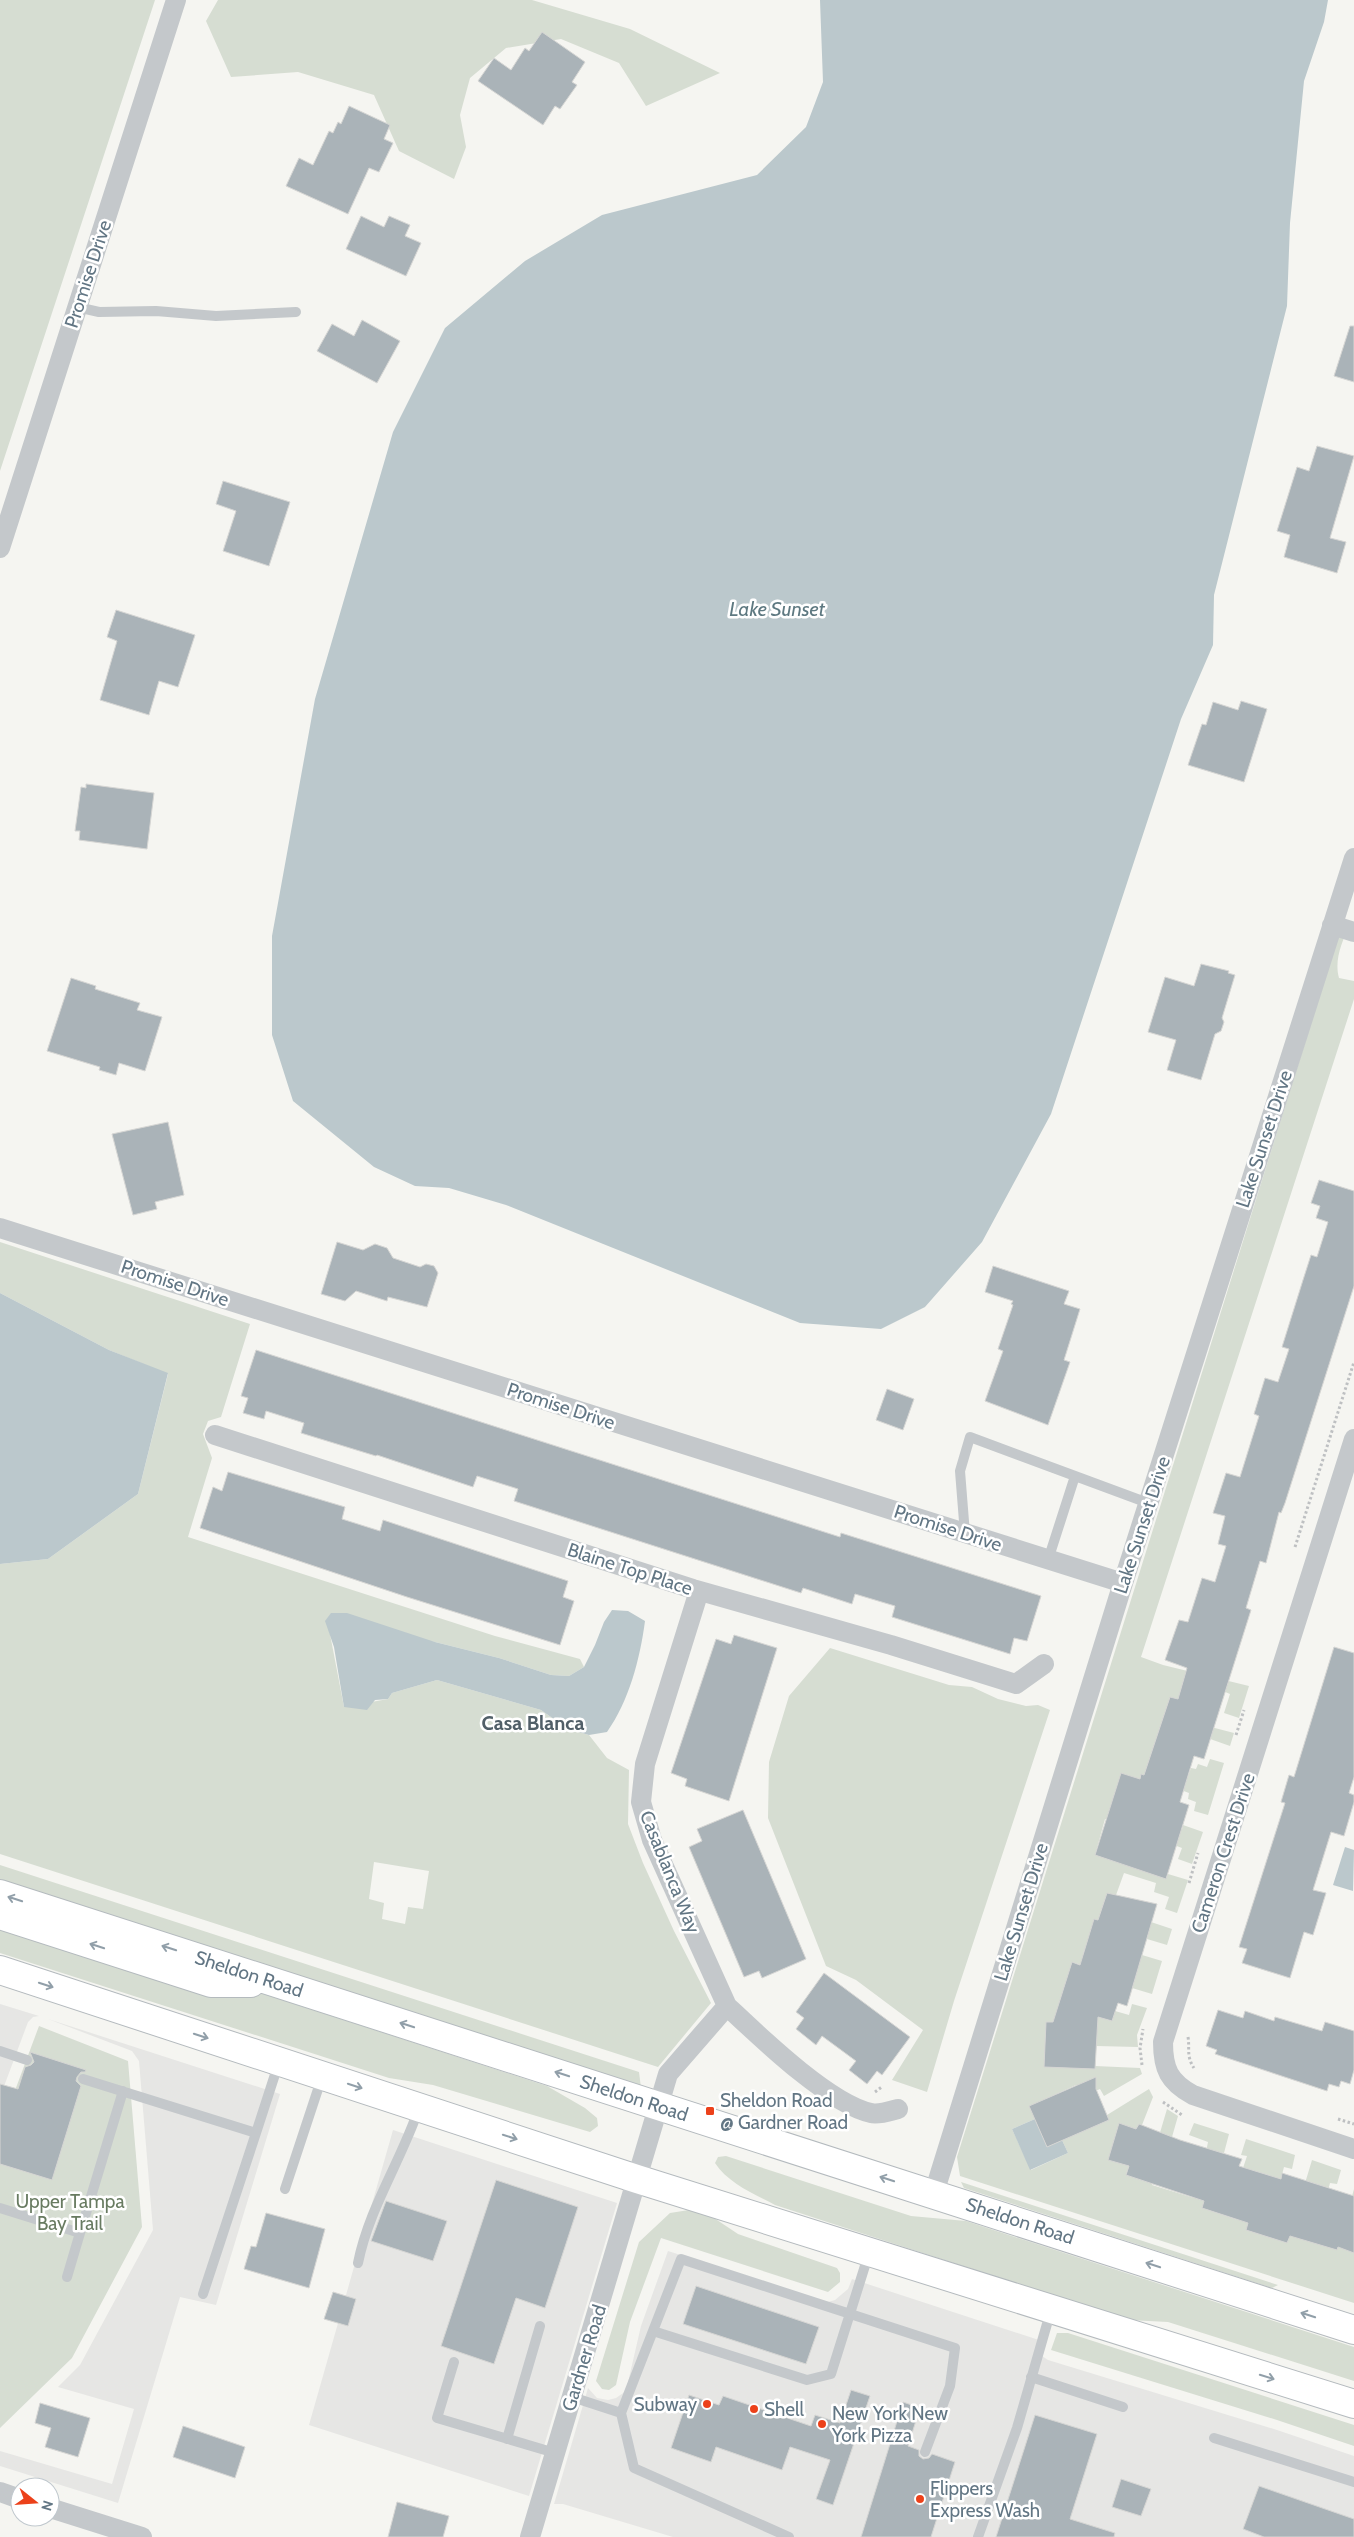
<svg xmlns="http://www.w3.org/2000/svg" width="1354" height="2537" font-family="Cabin,sans-serif">
	<style>
		.built { fill: #e6e6e4 }
		.green { fill: #d6ddd2; fill-rule: evenodd }
		.water { fill: #bbc8cc }
		.building { fill: #aab3b8; stroke: #d6d6d4 }
		.lines { fill: none; stroke-linecap: round; stroke-linejoin: round }
		.secondary-casing { stroke: #b4babe; stroke-width: 30 }
		.path { stroke: #bec0c2; stroke-width: 3; stroke-dasharray: 2.5 2.5; stroke-linecap: butt }
		.lane { stroke: #c4c8cb; stroke-width: 10 }
		.street { stroke: #c4c8cb; stroke-width: 20 }
		.secondary { stroke: #fff; stroke-width: 28 }
		.oneway { stroke: #919fa9 }
		.poi-dot { fill: #ec411a; stroke: #fff; stroke-width: 2 }
		.labels { text-anchor: middle; dominant-baseline: central; stroke-width: 5; stroke-linejoin: round; paint-order: stroke }
		.street-label { font-size: 19px; fill: #627684; stroke: #fff }
		.poi-label { font-size: 19px; fill: #627684; stroke: #fff; text-anchor: start }
		.park-label { font-size: 19px; fill: #687b61; stroke: #fff }
		.water-label { font-size: 20px; font-style: italic; fill: #5e7981; stroke: #fff }
		.neighbourhood-label { font-size: 20px; font-weight: bold; fill: #515f68; stroke: #fff }
	</style>
	<rect width="100%" height="100%" fill="#f5f5f1"/>
	<path class="built" d="M 0,2004 L 39,2016 L 33,2017 L 28,2022 L 0,2097 Z
		M 48,2019 L 280,2094 L 216,2305 L 180,2297 L 118,2503 L 0,2466 L 0,2451 L 112,2484 L 134,2409 L 58,2387 L 80,2365 L 153,2230 L 139,2061 L 132,2051 Z
		M 393,2130 L 617,2203 L 529,2496 L 309,2425 Z
		M 668,2251 L 828,2302 L 835,2300 L 848,2289 L 852,2279 L 1042,2341 L 1042,2356 L 1048,2360 L 1274,2429 L 1354,2456 L 1354,2537 L 673,2537 L 563,2504 L 554,2504 L 588,2388 L 597,2398 L 608,2400 L 616,2398 L 626,2391 L 641,2326 Z"/>
	<path class="green" d="M 0,0 L 155,0 L 0,471 Z
		M 218,0 L 532,0 L 630,29 L 720,73 L 646,106 L 619,63 L 561,39 L 506,48 L 470,78 L 460,115 L 466,147 L 454,179 L 399,151 L 374,95 L 298,72 L 231,77 L 206,21 Z
		M 1343,921 L 1350,925 C 1342,941 1334,960 1339,978 L 1354,981 L 1354,999 L 1141,1657 L 1163,1665 L 1249,1686 L 1239,1718 L 1224,1713 L 1230,1694 L 1185,1675 L 1178,1699 L 1170,1697 L 1165,1715 L 1234,1733 L 1230,1746 L 1162,1722 L 1188,1776 L 1191,1768 L 1196,1769 L 1198,1764 L 1207,1767 L 1210,1759 L 1224,1763 L 1208,1815 L 1194,1811 L 1196,1802 L 1188,1799 L 1189,1793 L 1141,1775 L 1130,1813 L 1182,1829 L 1183,1825 L 1203,1832 L 1192,1864 L 1178,1859 L 1182,1848 L 1105,1819 L 1095,1855 L 1166,1878 L 1168,1874 L 1188,1880 L 1177,1913 L 1165,1909 L 1169,1897 L 1154,1892 L 1156,1883 L 1124,1873 L 1116,1895 L 1151,1922 L 1172,1929 L 1167,1945 L 1147,1939 L 1148,1935 L 1095,1919 L 1083,1954 L 1130,1955 L 1141,1958 L 1142,1955 L 1162,1961 L 1152,1994 L 1132,1988 L 1134,1982 L 1072,1962 L 1059,2004 L 1111,2021 L 1115,2011 L 1129,2015 L 1132,2004 L 1147,2008 L 1137,2035 L 1138,2047 L 1096,2046 L 1087,2023 L 1046,2022 L 1044,2067 L 1095,2069 L 1095,2066 L 1140,2068 L 1142,2074 L 1104,2096 L 1100,2089 L 1088,2094 L 1080,2094 L 1076,2085 L 1030,2106 L 1035,2119 L 1012,2129 L 1031,2170 L 1068,2153 L 1062,2140 L 1109,2120 L 1107,2115 L 1149,2089 L 1153,2097 L 1142,2125 L 1139,2124 L 1136,2129 L 1119,2124 L 1109,2160 L 1129,2166 L 1126,2174 L 1146,2180 L 1167,2109 L 1178,2116 L 1172,2137 L 1167,2136 L 1152,2185 L 1194,2198 L 1208,2153 L 1206,2152 L 1208,2142 L 1189,2135 L 1194,2123 L 1229,2134 L 1224,2153 L 1220,2152 L 1202,2208 L 1238,2220 L 1243,2168 L 1247,2156 L 1241,2155 L 1246,2139 L 1295,2155 L 1292,2169 L 1284,2167 L 1280,2182 L 1261,2182 L 1246,2230 L 1287,2243 L 1312,2160 L 1341,2170 L 1337,2184 L 1330,2183 L 1327,2194 L 1301,2239 L 1337,2250 L 1354,2189 L 1354,2303 L 960,2176 L 957,2157 Z
		M 0,1242 L 250,1324 L 221,1417 L 208,1421 L 203,1434 L 212,1458 L 188,1537 L 495,1636 L 580,1659 L 584,1667 L 569,1676 L 551,1675 L 499,1658 L 435,1642 L 329,1629 L 344,1707 L 388,1699 L 392,1693 L 437,1680 L 541,1710 L 568,1729 L 589,1735 L 607,1758 L 629,1770 L 628,1824 L 643,1863 L 674,1931 L 711,2003 L 658,2067 L 0,1854 L 0,1564 L 48,1559 L 138,1494 L 168,1374 L 109,1350 L 0,1293 ZM 374,1862 L 429,1871 L 423,1909 L 408,1907 L 405,1924 L 382,1919 L 384,1903 L 369,1899 Z
		M 830,1648 L 949,1685 L 972,1687 L 998,1699 L 1026,1706 L 1038,1705 L 1050,1710 L 954,2001 L 927,2092 L 892,2080 L 923,2030 L 856,1980 L 826,1966 L 768,1818 L 769,1762 L 789,1696 Z
		M 0,1865 L 639,2072 L 641,2088 L 0,1879 Z
		M 0,1908 L 547,2086 L 585,2108 L 597,2118 L 598,2126 L 590,2132 L 433,2085 L 389,2078 L 0,1953 Z
		M 39,2026 L 128,2061 L 142,2227 L 72,2358 L 0,2428 L 0,2123 L 4,2120 Z
		M 726,2156 L 911,2216 L 966,2221 L 1354,2347 L 1354,2381 L 1168,2322 L 1129,2320 L 775,2205 C 754,2194 728,2183 715,2163 L 718,2157 Z
		M 961,2182 L 1278,2285 L 1272,2288 L 964,2188 Z
		M 689,2210 L 711,2216 L 738,2234 L 837,2268 L 840,2273 L 840,2282 L 828,2292 L 661,2238 L 630,2322 L 616,2385 L 609,2390 L 602,2389 L 596,2381 L 639,2242 L 670,2213 Z
		M 1057,2333 L 1068,2333 L 1354,2425 L 1354,2446 L 1277,2420 L 1051,2350 Z"/>
	<path class="water" d="M 820,0 L 1328,0 L 1324,22 L 1304,81 L 1290,223 L 1287,306 L 1214,595 L 1213,645 L 1181,719 L 1051,1114 L 982,1242 L 925,1307 L 881,1329 L 800,1323 L 506,1205 L 449,1188 L 415,1186 L 374,1167 L 293,1101 L 272,1035 L 272,936 L 315,699 L 393,432 L 445,328 L 525,261 L 602,215 L 757,175 L 806,127 L 823,82 Z
		M 0,1293 L 109,1350 L 168,1373 L 138,1494 L 48,1559 L 0,1564 Z
		M 612,1610 L 628,1611 L 645,1621 C 640,1659 629,1701 607,1732 L 589,1735 L 568,1729 L 541,1710 L 437,1680 L 392,1693 L 388,1699 L 375,1700 L 367,1710 L 344,1707 L 334,1647 L 325,1621 L 331,1613 L 347,1613 L 435,1642 L 499,1658 L 551,1675 L 569,1676 L 584,1667 L 595,1645 L 604,1622 Z
		M 1345,1847 L 1354,1850 L 1353,1891 L 1333,1885 Z
		M 1035,2119 L 1047,2147 L 1062,2140 L 1068,2153 L 1030,2170 L 1012,2129 Z"/>
	<path class="building" d="M 542,32 L 585,62 L 572,82 L 577,85 L 560,109 L 555,106 L 543,125 L 478,81 L 494,58 L 511,70 L 525,48 L 529,51 Z
		M 349,106 L 390,125 L 384,139 L 393,143 L 379,172 L 369,168 L 348,214 L 286,186 L 299,158 L 313,165 L 329,131 L 333,133 L 338,122 L 341,124 Z
		M 361,216 L 384,227 L 389,216 L 410,225 L 405,236 L 421,243 L 406,276 L 346,249 Z
		M 362,320 L 400,341 L 377,383 L 317,351 L 332,324 L 354,336 Z
		M 1350,326 L 1354,326 L 1354,382 L 1334,376 Z
		M 1317,446 L 1354,456 L 1330,538 L 1346,542 L 1337,573 L 1284,557 L 1290,535 L 1277,531 L 1297,467 L 1309,471 Z
		M 223,481 L 290,502 L 269,566 L 223,551 L 236,511 L 216,504 Z
		M 116,610 L 195,635 L 178,687 L 159,681 L 149,715 L 100,700 L 117,641 L 107,637 Z
		M 1241,701 L 1267,709 L 1244,782 L 1188,765 L 1202,724 L 1206,725 L 1213,702 L 1238,710 Z
		M 86,784 L 154,793 L 147,849 L 79,840 L 80,831 L 75,831 L 81,787 L 86,788 Z
		M 1201,964 L 1229,971 L 1228,973 L 1235,975 L 1222,1018 L 1224,1022 L 1221,1031 L 1215,1034 L 1201,1080 L 1167,1070 L 1176,1040 L 1148,1032 L 1165,977 L 1194,986 Z
		M 71,978 L 96,986 L 95,989 L 140,1003 L 137,1010 L 162,1017 L 145,1071 L 119,1063 L 116,1075 L 99,1070 L 100,1067 L 47,1051 Z
		M 168,1122 L 184,1195 L 155,1202 L 157,1209 L 133,1215 L 112,1134 Z
		M 1319,1180 L 1354,1191 L 1354,1286 L 1285,1503 L 1281,1513 L 1279,1512 L 1266,1563 L 1260,1561 L 1246,1608 L 1251,1610 L 1204,1759 L 1194,1756 L 1180,1802 L 1189,1805 L 1166,1879 L 1095,1855 L 1121,1773 L 1140,1779 L 1141,1774 L 1144,1775 L 1170,1697 L 1178,1699 L 1187,1668 L 1165,1660 L 1179,1620 L 1188,1622 L 1202,1578 L 1215,1582 L 1226,1546 L 1218,1544 L 1225,1516 L 1213,1513 L 1226,1473 L 1240,1477 L 1259,1416 L 1254,1414 L 1265,1378 L 1278,1382 L 1289,1349 L 1282,1347 L 1303,1280 L 1311,1255 L 1317,1257 L 1328,1222 L 1316,1218 L 1320,1206 L 1311,1203 Z
		M 337,1242 L 363,1250 L 375,1244 L 387,1248 L 393,1258 L 420,1267 L 426,1264 L 434,1266 L 438,1273 L 427,1307 L 388,1297 L 387,1301 L 356,1291 L 345,1301 L 321,1294 Z
		M 993,1266 L 1069,1291 L 1064,1304 L 1080,1309 L 1064,1360 L 1070,1362 L 1048,1425 L 985,1401 L 1003,1351 L 998,1349 L 1013,1305 L 1011,1304 L 1013,1301 L 985,1292 Z
		M 256,1350 L 840,1537 L 841,1533 L 1041,1596 L 1027,1641 L 1014,1638 L 1010,1654 L 892,1617 L 895,1606 L 855,1594 L 852,1604 L 803,1588 L 801,1593 L 514,1501 L 518,1489 L 477,1476 L 473,1487 L 377,1455 L 376,1456 L 301,1433 L 304,1423 L 266,1411 L 264,1419 L 243,1413 L 248,1398 L 241,1396 Z
		M 887,1389 L 914,1399 L 903,1430 L 876,1420 Z
		M 228,1472 L 345,1507 L 342,1519 L 380,1531 L 383,1520 L 568,1581 L 563,1597 L 574,1601 L 560,1645 L 407,1597 L 200,1528 L 213,1487 L 222,1491 Z
		M 734,1635 L 777,1648 L 729,1801 L 685,1786 L 687,1779 L 671,1773 L 716,1639 L 731,1644 Z
		M 1334,1647 L 1354,1653 L 1354,1777 L 1349,1793 L 1354,1795 L 1354,1802 L 1344,1836 L 1331,1832 L 1313,1890 L 1326,1893 L 1313,1935 L 1304,1932 L 1290,1978 L 1242,1963 L 1247,1949 L 1239,1947 L 1285,1803 L 1281,1802 L 1289,1775 L 1294,1777 Z
		M 743,1810 L 806,1959 L 762,1978 L 759,1971 L 744,1977 L 689,1847 L 702,1841 L 697,1829 Z
		M 1107,1893 L 1157,1904 L 1127,2006 L 1118,2003 L 1112,2021 L 1098,2017 L 1095,2069 L 1044,2067 L 1046,2022 L 1053,2022 L 1072,1962 L 1080,1965 L 1094,1919 L 1098,1920 Z
		M 824,1973 L 910,2037 L 882,2075 L 877,2071 L 867,2084 L 849,2070 L 856,2061 L 822,2036 L 816,2045 L 796,2029 L 804,2018 L 796,2012 Z
		M 1218,2010 L 1243,2018 L 1245,2011 L 1274,2021 L 1275,2017 L 1322,2031 L 1325,2022 L 1354,2031 L 1354,2070 L 1350,2084 L 1341,2081 L 1339,2087 L 1329,2084 L 1327,2091 L 1215,2054 L 1217,2050 L 1206,2046 Z
		M 30,2052 L 86,2070 L 85,2072 L 81,2072 L 77,2077 L 76,2081 L 81,2086 L 52,2180 L 0,2164 L 0,2084 L 18,2089 L 25,2067 L 31,2065 L 34,2062 Z
		M 1096,2077 L 1096,2089 L 1109,2120 L 1047,2147 L 1029,2106 Z
		M 1119,2123 L 1136,2129 L 1139,2124 L 1180,2140 L 1242,2159 L 1239,2166 L 1281,2179 L 1282,2173 L 1354,2196 L 1354,2253 L 1338,2247 L 1337,2250 L 1290,2236 L 1287,2243 L 1246,2230 L 1248,2223 L 1202,2208 L 1204,2201 L 1126,2175 L 1129,2166 L 1108,2160 Z
		M 496,2180 L 578,2207 L 545,2308 L 516,2298 L 494,2364 L 441,2346 Z
		M 386,2201 L 447,2221 L 433,2261 L 371,2241 Z
		M 266,2213 L 325,2229 L 309,2288 L 244,2269 L 251,2246 L 256,2247 Z
		M 696,2286 L 819,2327 L 806,2364 L 683,2324 Z
		M 333,2292 L 356,2299 L 348,2326 L 324,2319 Z
		M 851,2390 L 870,2396 L 833,2505 L 816,2499 L 830,2460 L 790,2447 L 782,2470 L 716,2447 L 711,2462 L 671,2448 L 689,2395 L 719,2405 L 723,2396 L 811,2426 L 815,2415 L 840,2423 Z
		M 903,2402 L 920,2408 L 908,2446 L 919,2450 L 919,2456 L 923,2459 L 929,2458 L 932,2454 L 955,2462 L 931,2537 L 861,2537 Z
		M 40,2403 L 90,2418 L 78,2457 L 45,2447 L 51,2428 L 35,2423 Z
		M 1035,2415 L 1097,2434 L 1070,2519 L 1115,2533 L 1114,2537 L 996,2537 Z
		M 183,2426 L 245,2447 L 235,2478 L 173,2457 Z
		M 1121,2479 L 1151,2489 L 1141,2516 L 1112,2507 Z
		M 1259,2486 L 1354,2519 L 1354,2537 L 1264,2537 L 1243,2529 Z
		M 397,2502 L 449,2516 L 443,2537 L 388,2537 Z"/>
	<g class="lines">
		<defs>
			<path id="secondary" d="M 0,1894 L 1354,2330
				M 0,1915 L 211,1983 L 251,1983
				M 0,1970 L 637,2179 L 1354,2404"/>
		</defs>
		<use href="#secondary" class="secondary-casing"/>
		<path class="path" d="M 1295,1547 L 1354,1362
			M 1236,1735 L 1244,1710
			M 1189,1883 L 1198,1853
			M 1188,2037 C 1190,2049 1186,2056 1194,2068
			M 1142,2065 L 1140,2048 L 1143,2029
			M 875,2092 L 883,2086
			M 1163,2102 L 1182,2115
			M 1338,2119 L 1354,2124"/>
		<path class="lane" d="M 77,307 L 99,312 L 156,311 L 216,316 L 296,312
			M 965,1534 L 960,1471 L 970,1437 L 1148,1503
			M 1048,1560 L 1075,1476
			M 0,2051 L 27,2060
			M 83,2079 L 256,2133 L 279,2062
			M 285,2189 L 322,2077
			M 0,2208 L 80,2233 L 123,2091
			M 358,2263 C 369,2208 401,2161 419,2108
			M 67,2277 L 80,2233
			M 203,2294 L 256,2133
			M 653,2331 L 807,2380 L 831,2374 L 869,2253
			M 454,2362 L 437,2418 L 555,2453
			M 1031,2377 L 1123,2407
			M 572,2397 L 621,2413
			M 1214,2438 L 1354,2482
			M 507,2439 L 540,2326
			M 789,2537 L 634,2468 L 621,2413 L 681,2259 L 955,2348 L 950,2386 L 925,2452
			M 978,2537 L 1017,2428 L 1051,2310"/>
		<path class="street" d="M 0,548 L 176,0
			M 1332,925 L 1354,932
			M 0,1228 L 1123,1583
			M 215,1435 L 693,1589 L 891,1645 L 1016,1684 L 1044,1664
			M 1354,1439 L 1163,2042 C 1163,2069 1169,2082 1193,2095 L 1354,2149
			M 727,2006 C 759,2036 829,2104 871,2113 C 879,2115 890,2111 898,2109
			M 934,2193 L 1123,1583 L 1354,858
			M 0,2492 L 20,2499
			M 50,2508 L 142,2537
			M 530,2537 L 668,2074 L 727,2006 L 652,1840 L 641,1802 L 645,1764 L 699,1591"/>
		<use href="#secondary" class="secondary"/>
	</g>
	<defs><path id="oneway-shaft" d="M-6 0H5M1.5-3L5.5 0L1.5 3" fill="none" stroke-width="1.6" stroke-linecap="round" stroke-linejoin="round" transform="scale(1.25)"/></defs>
	<g class="oneway">
		<use href="#oneway-shaft" transform="translate(15 1899) rotate(-162)"/>
		<use href="#oneway-shaft" transform="translate(97 1946) rotate(-162)"/>
		<use href="#oneway-shaft" transform="translate(169 1948) rotate(-162)"/>
		<use href="#oneway-shaft" transform="translate(46 1985) rotate(18)"/>
		<use href="#oneway-shaft" transform="translate(407 2025) rotate(-162)"/>
		<use href="#oneway-shaft" transform="translate(201 2036) rotate(18)"/>
		<use href="#oneway-shaft" transform="translate(562 2074) rotate(-162)"/>
		<use href="#oneway-shaft" transform="translate(355 2086) rotate(18)"/>
		<use href="#oneway-shaft" transform="translate(510 2137) rotate(18)"/>
		<use href="#oneway-shaft" transform="translate(887 2179) rotate(-162)"/>
		<use href="#oneway-shaft" transform="translate(1153 2265) rotate(-162)"/>
		<use href="#oneway-shaft" transform="translate(1308 2315) rotate(-162)"/>
		<use href="#oneway-shaft" transform="translate(1267 2377) rotate(17)"/>
	</g>
	<g class="poi-dot">
		<rect x="705" y="2106" width="10" height="10" rx="2.5"/>
		<circle cx="707" cy="2404" r="5"/>
		<circle cx="754" cy="2409" r="5"/>
		<circle cx="822" cy="2424" r="5"/>
		<circle cx="920" cy="2499" r="5"/>
	</g>
	<g class="labels">
		<g class="street-label">
			<text transform="translate(88 274) rotate(-72)">Promise Drive</text>
			<text transform="translate(1264 1139) rotate(-72)">Lake Sunset Drive</text>
			<text transform="translate(175 1283) rotate(18)">Promise Drive</text>
			<text transform="translate(561 1406) rotate(18)">Promise Drive</text>
			<text transform="translate(1142 1525) rotate(-72)">Lake Sunset Drive</text>
			<text transform="translate(948 1528) rotate(18)">Promise Drive</text>
			<text transform="translate(630 1569) rotate(18)">Blaine Top Place</text>
			<text transform="translate(1223 1853) rotate(-72)">Cameron Crest Drive</text>
			<text transform="translate(670 1872) rotate(68)">Casablanca Way</text>
			<text transform="translate(1021 1912) rotate(-73)">Lake Sunset Drive</text>
			<text transform="translate(249 1974) rotate(18)">Sheldon Road</text>
			<text transform="translate(634 2098) rotate(18)">Sheldon Road</text>
			<text transform="translate(1020 2221) rotate(18)">Sheldon Road</text>
			<text transform="translate(584 2358) rotate(-73)">Gardner Road</text>
		</g>
		<g class="poi-label">
			<text x="720" y="2100">Sheldon Road<tspan x="720" dy="22">@ Gardner Road</tspan></text>
			<text x="697" y="2404" text-anchor="end">Subway</text>
			<text x="764" y="2409">Shell</text>
			<text x="832" y="2413">New York New<tspan x="832" dy="22">York Pizza</tspan></text>
			<text x="930" y="2488">Flippers<tspan x="930" dy="22">Express Wash</tspan></text>
		</g>
		<g class="park-label">
			<text x="70" y="2201">Upper Tampa<tspan x="70" dy="22">Bay Trail</tspan></text>
		</g>
		<g class="water-label">
			<text x="777" y="609">Lake Sunset</text>
		</g>
		<g class="neighbourhood-label">
			<text x="533" y="1723">Casa Blanca</text>
		</g>
	</g>
	<g transform="translate(35 2502) rotate(107)"><circle r="24" fill="#ffffff" stroke="#c0c8ce"/>
	<path d="M0-4L9 19L0 12L-9 19Z" fill="#ec411a"/>
	<text y="-8" font-size="14" font-weight="bold" text-anchor="middle" fill="#627684">N</text>
	</g>
</svg>
